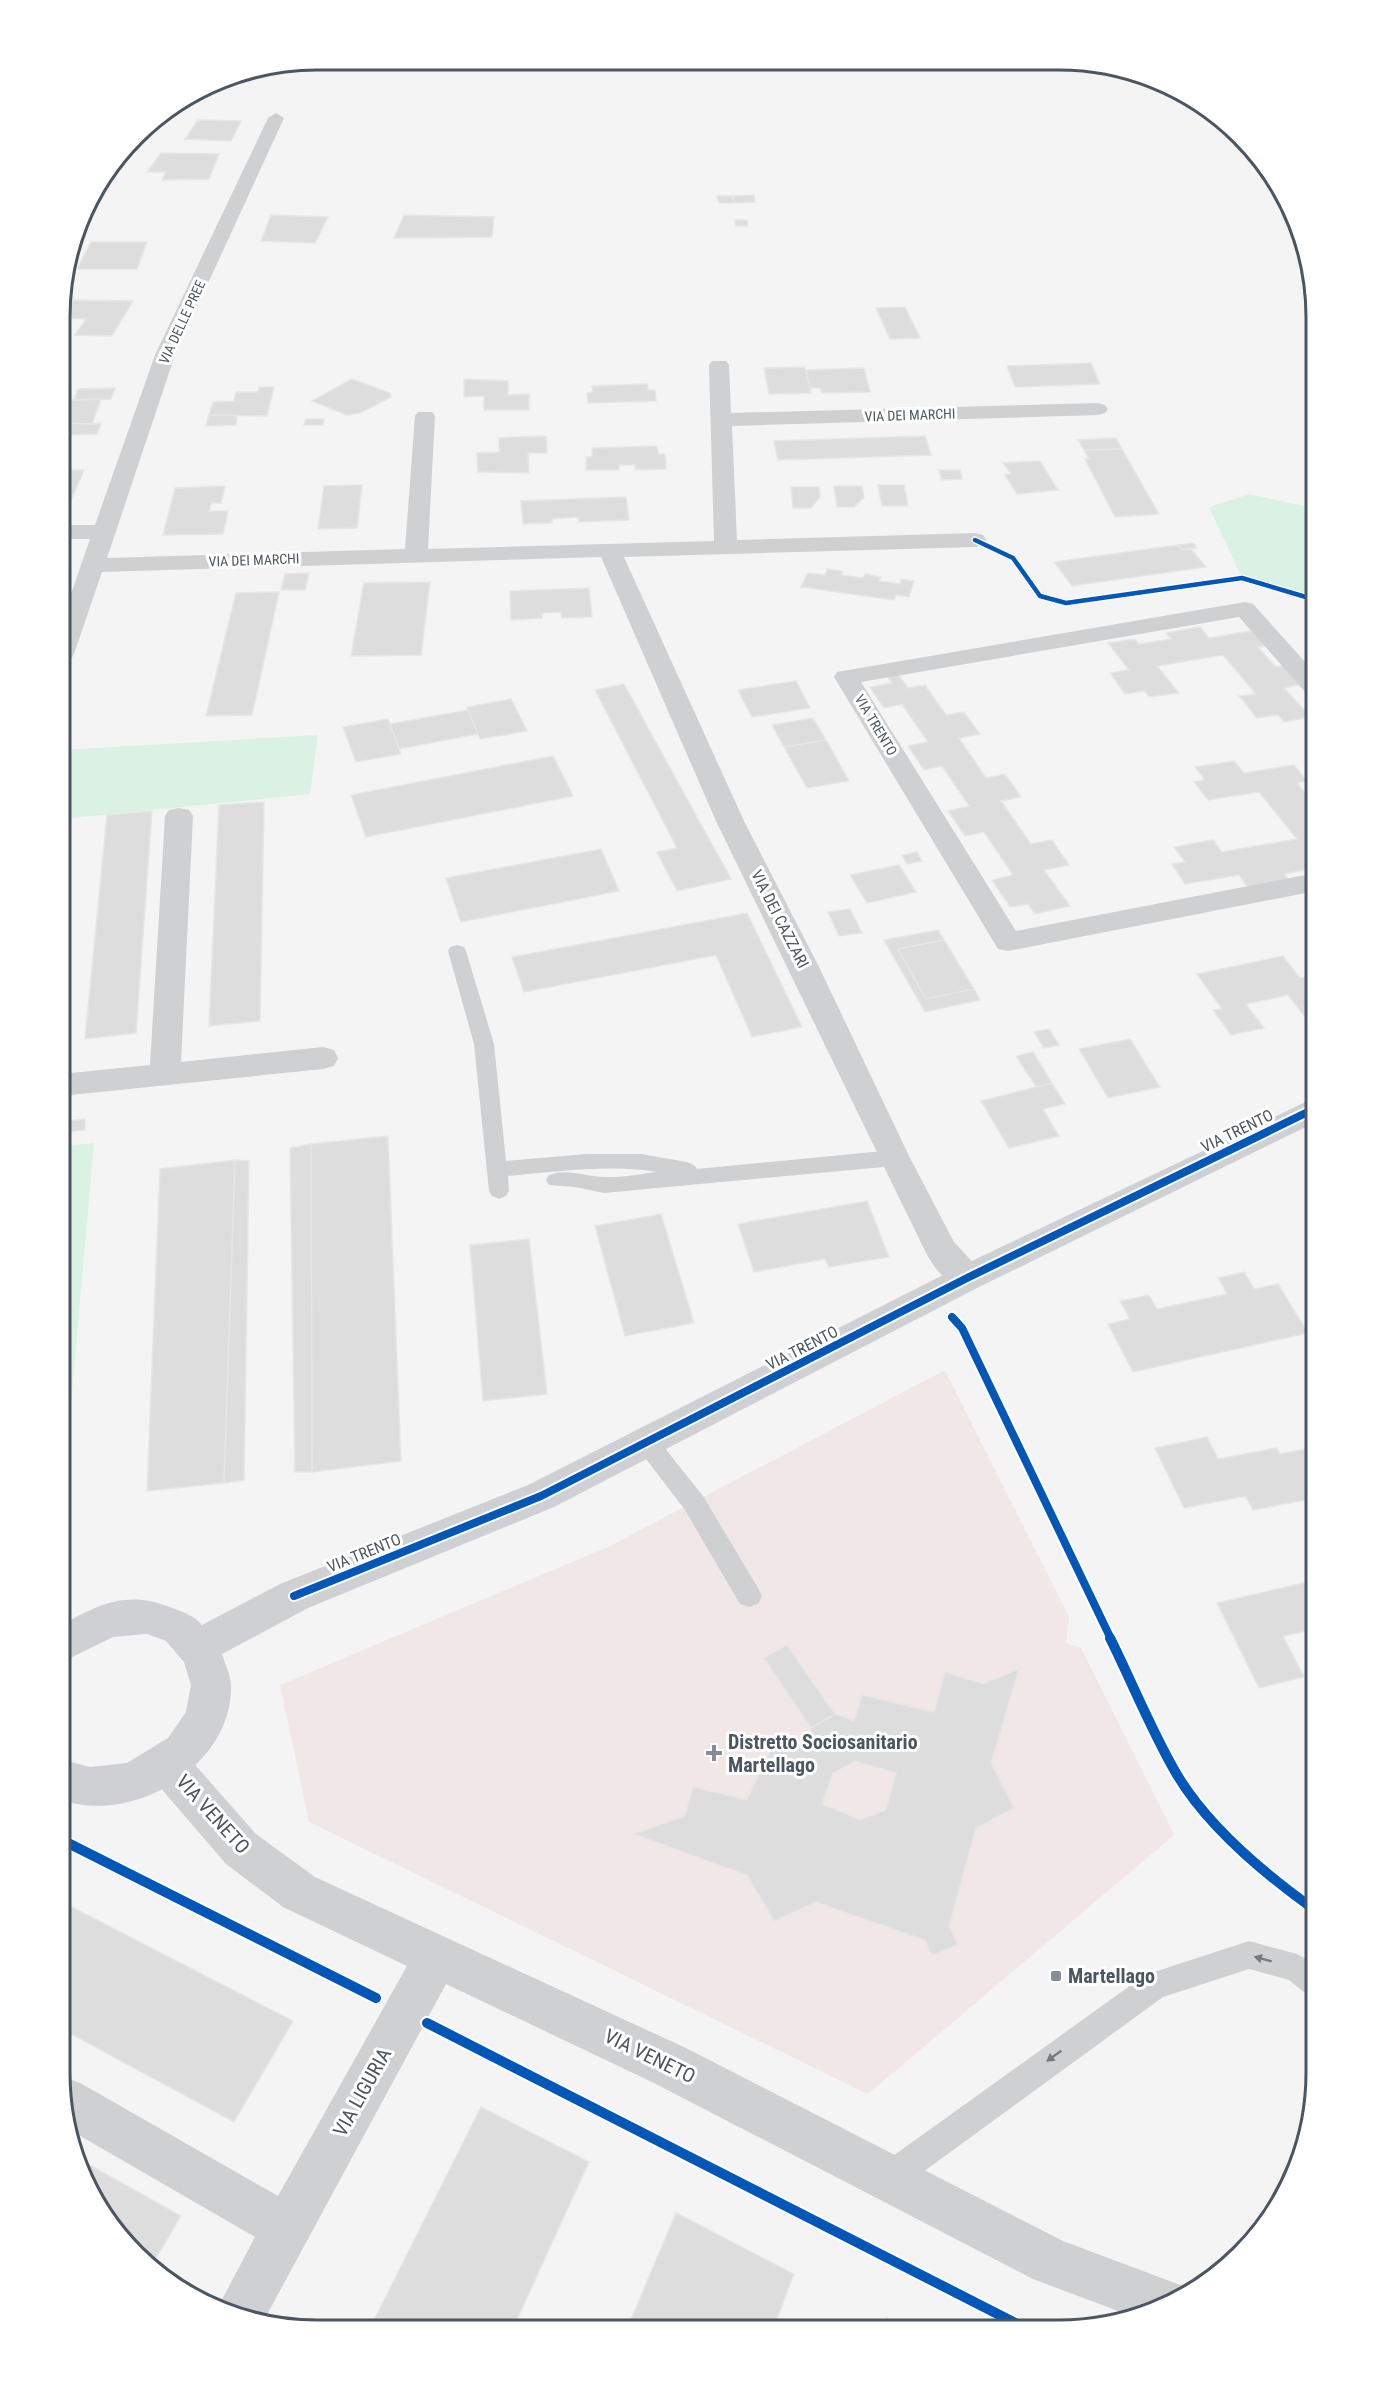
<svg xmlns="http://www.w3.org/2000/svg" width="1376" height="2390" font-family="'Roboto Condensed',sans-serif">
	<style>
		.medical { fill: #f1e7e6 }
		.green { fill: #d9f2e3 }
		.building { fill: #ddddde; stroke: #e5e6e7; stroke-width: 1.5; fill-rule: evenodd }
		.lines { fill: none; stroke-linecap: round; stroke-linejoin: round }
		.lane { fill: #ced0d2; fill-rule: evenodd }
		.street { fill: #ced0d2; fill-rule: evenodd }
		.secondary { fill: #ced0d4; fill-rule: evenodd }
		.cycleway-far2-casing { stroke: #fff; stroke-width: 7 }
		.cycleway-far1-casing { stroke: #fff; stroke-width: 12 }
		.cycleway-casing { stroke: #fff; stroke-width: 14 }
		.cycleway-far2 { stroke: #0057b8; stroke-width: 4.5 }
		.cycleway-far1 { stroke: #0057b8; stroke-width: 8 }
		.cycleway { stroke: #0057b8; stroke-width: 10 }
		.oneway { fill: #727b83 }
		.poi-dot { fill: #868d94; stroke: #fff; stroke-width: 2 }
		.labels { text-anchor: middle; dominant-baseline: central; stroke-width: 6; stroke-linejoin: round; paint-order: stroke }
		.far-street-label { font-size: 14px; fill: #4a5661; stroke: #fff }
		.street-label { font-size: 16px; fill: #4a5661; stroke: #fff }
		.near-poi-label { font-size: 20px; font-weight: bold; fill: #4a5661; stroke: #fff; text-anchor: start }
		.near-street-label { font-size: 20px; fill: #4a5661; stroke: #fff }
		.rim { fill: none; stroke: #4a5661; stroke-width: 3 }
	</style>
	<rect width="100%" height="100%" fill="#f4f4f4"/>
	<path class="medical" d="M 945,1370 L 1069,1617 L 1066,1643 L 1081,1648 L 1174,1835 L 868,2094 L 309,1822 L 280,1685 L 610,1546 Z"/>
	<path class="green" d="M 1250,494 L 1316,509 L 1316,600 L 1242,578 L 1209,507 Z
		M 318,735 L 310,794 L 62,819 L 62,750 Z
		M 94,1143 L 61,1516 L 61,1146 Z"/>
	<path class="building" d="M 198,120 L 241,121 L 231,141 L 185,139 Z
		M 161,153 L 219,154 L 209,179 L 162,180 L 166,172 L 147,172 Z
		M 754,195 L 755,202 L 734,203 L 733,196 Z
		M 717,196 L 733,196 L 734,203 L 719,203 Z
		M 271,215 L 328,217 L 315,243 L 261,241 Z
		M 404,215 L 494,217 L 492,237 L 394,238 Z
		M 735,220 L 747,220 L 748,226 L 736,226 Z
		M 91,242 L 147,242 L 137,269 L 77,269 Z
		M 67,300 L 133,301 L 112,336 L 75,335 L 86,319 L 62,318 L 62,307 Z
		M 905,307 L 920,338 L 890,339 L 876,308 Z
		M 1091,363 L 1100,384 L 1015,387 L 1007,366 Z
		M 805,367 L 811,393 L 769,394 L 764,368 Z
		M 864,368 L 870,392 L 822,393 L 820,388 L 810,388 L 806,370 Z
		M 352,379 L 390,393 L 391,397 L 360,413 L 347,415 L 312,401 Z
		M 464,379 L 508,381 L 508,395 L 529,394 L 529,410 L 484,410 L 484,396 L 464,397 Z
		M 647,384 L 648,390 L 655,390 L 656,401 L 588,403 L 587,393 L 593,392 L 592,386 Z
		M 259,387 L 274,387 L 267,416 L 209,415 L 213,402 L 234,401 L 236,392 L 258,392 Z
		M 115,388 L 111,399 L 74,400 L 78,389 Z
		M 101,399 L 92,424 L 62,423 L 62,400 Z
		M 209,415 L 232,415 L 237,417 L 236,425 L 206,426 Z
		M 306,419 L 324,419 L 323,425 L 304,425 Z
		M 65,423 L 92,424 L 101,423 L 97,434 L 62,435 Z
		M 546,436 L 547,453 L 528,453 L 529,473 L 478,472 L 477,453 L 499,452 L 499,438 Z
		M 925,436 L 931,455 L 778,460 L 774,441 Z
		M 1116,438 L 1122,449 L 1084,450 L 1078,440 Z
		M 657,446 L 658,454 L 665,454 L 666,469 L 635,470 L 635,465 L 619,465 L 619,470 L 586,470 L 586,457 L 592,457 L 592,448 Z
		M 1122,449 L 1159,514 L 1115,517 L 1085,459 L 1089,459 L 1084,450 Z
		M 1040,461 L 1058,490 L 1017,494 L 1005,475 L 1011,474 L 1003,463 Z
		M 62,470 L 84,470 L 70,503 L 62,503 Z
		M 939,470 L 960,470 L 962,479 L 942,480 Z
		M 362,485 L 357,528 L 318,529 L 324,486 Z
		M 878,485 L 904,485 L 908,506 L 882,506 Z
		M 225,486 L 221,503 L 211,503 L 209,511 L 228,511 L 223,534 L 163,535 L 175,488 Z
		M 834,486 L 862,486 L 864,497 L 854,507 L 837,507 Z
		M 791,487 L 819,487 L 820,497 L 811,508 L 793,508 Z
		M 626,497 L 629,520 L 579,522 L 578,517 L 552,519 L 552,523 L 523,524 L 521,501 Z
		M 1193,543 L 1197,548 L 1182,550 L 1178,545 Z
		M 1178,545 L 1182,550 L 1191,549 L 1206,567 L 1072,586 L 1054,562 Z
		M 827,569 L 843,571 L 841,575 L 863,578 L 865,574 L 881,577 L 879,581 L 900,584 L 901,579 L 914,581 L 909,597 L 896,595 L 894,600 L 801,587 L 808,573 L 825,575 Z
		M 309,573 L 305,590 L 281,590 L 285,574 Z
		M 430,582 L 421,655 L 351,656 L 364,583 Z
		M 589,588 L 592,617 L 562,618 L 561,612 L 542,613 L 542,618 L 511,620 L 510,591 Z
		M 279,592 L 252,715 L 206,716 L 236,593 Z
		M 1200,627 L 1209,638 L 1256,630 L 1269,645 L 1258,647 L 1276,667 L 1287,665 L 1304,684 L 1284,688 L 1311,717 L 1284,722 L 1278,715 L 1257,718 L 1239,696 L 1256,694 L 1223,655 L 1157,666 L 1179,693 L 1150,697 L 1144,691 L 1125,694 L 1110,673 L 1129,670 L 1108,643 L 1135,639 L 1139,644 L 1171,639 L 1166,633 Z
		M 898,674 L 908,688 L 925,685 L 946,715 L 964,712 L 980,734 L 959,738 L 986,778 L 1005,774 L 1021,797 L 1001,801 L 1031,844 L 1052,840 L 1069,865 L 1044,870 L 1070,906 L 1035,914 L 1028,904 L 1010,907 L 992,880 L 1013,875 L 984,832 L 965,836 L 948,811 L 969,806 L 942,766 L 924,770 L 908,746 L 928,742 L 902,704 L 884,708 L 870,687 L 892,683 L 887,676 Z
		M 796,681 L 810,708 L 752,717 L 738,690 Z
		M 624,684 L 731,879 L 677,891 L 657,852 L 677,848 L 595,690 Z
		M 511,699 L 527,731 L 480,739 L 467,707 Z
		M 468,710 L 478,734 L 399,749 L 390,724 Z
		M 813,718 L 826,740 L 784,747 L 772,725 Z
		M 388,719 L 401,754 L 356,762 L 343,727 Z
		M 826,740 L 849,781 L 807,788 L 784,747 Z
		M 553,756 L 573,796 L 366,837 L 351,795 Z
		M 1234,761 L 1244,773 L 1294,765 L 1307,781 L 1297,783 L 1316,807 L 1316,868 L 1284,874 L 1290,881 L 1249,889 L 1239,875 L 1185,884 L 1172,864 L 1185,862 L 1174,847 L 1213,840 L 1222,852 L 1297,839 L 1259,792 L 1208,800 L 1194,782 L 1205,780 L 1195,767 Z
		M 264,802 L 260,1021 L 209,1026 L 219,805 Z
		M 152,811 L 136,1033 L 85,1039 L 107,815 Z
		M 601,849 L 619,891 L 461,922 L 446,878 Z
		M 917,852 L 922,861 L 907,864 L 902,855 Z
		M 899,865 L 916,892 L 867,903 L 850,875 Z
		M 850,909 L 862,933 L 839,936 L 828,912 Z
		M 747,913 L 802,1027 L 752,1037 L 716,955 L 524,992 L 512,957 Z
		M 938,930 L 944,940 L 898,949 L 926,999 L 974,989 L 980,1000 L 925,1012 L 884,940 Z
		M 944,940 L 974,989 L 926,999 L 898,949 Z
		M 1283,956 L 1300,978 L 1310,976 L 1316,983 L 1316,1014 L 1305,1017 L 1288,995 L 1246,1004 L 1264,1028 L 1231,1035 L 1213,1010 L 1222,1009 L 1197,974 Z
		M 1049,1029 L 1059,1045 L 1044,1048 L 1034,1032 Z
		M 1130,1039 L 1160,1087 L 1108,1098 L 1079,1049 Z
		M 1033,1052 L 1052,1083 L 1036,1087 L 1016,1056 Z
		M 1052,1083 L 1065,1104 L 1043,1109 L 1059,1136 L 1009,1148 L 981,1101 Z
		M 85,1119 L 85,1130 L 67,1132 L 68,1121 Z
		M 388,1136 L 401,1461 L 312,1472 L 311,1144 Z
		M 311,1144 L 312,1472 L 295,1472 L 290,1148 Z
		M 235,1160 L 249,1161 L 244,1480 L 224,1483 Z
		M 235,1160 L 224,1483 L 147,1491 L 160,1169 Z
		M 867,1201 L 889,1257 L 829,1267 L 825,1259 L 754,1272 L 738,1224 Z
		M 661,1214 L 694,1323 L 625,1336 L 595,1226 Z
		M 529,1239 L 547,1394 L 483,1401 L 470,1245 Z
		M 1244,1272 L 1254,1289 L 1278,1284 L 1308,1333 L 1133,1372 L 1108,1324 L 1130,1319 L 1120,1301 L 1149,1295 L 1157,1309 L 1227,1294 L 1218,1278 Z
		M 1207,1437 L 1218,1459 L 1277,1448 L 1280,1454 L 1316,1447 L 1316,1498 L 1253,1510 L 1246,1496 L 1184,1508 L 1155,1448 Z
		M 1316,1580 L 1316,1629 L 1283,1636 L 1304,1677 L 1259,1688 L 1217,1603 Z
		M 787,1645 L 835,1714 L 811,1728 L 764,1658 Z
		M 1019,1669 L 991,1763 L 1014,1808 L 976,1828 L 949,1926 L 958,1945 L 932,1955 L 925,1940 L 816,1902 L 774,1921 L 747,1875 L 633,1834 L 685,1816 L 693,1787 L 747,1800 L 775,1740 L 809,1750 L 811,1728 L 835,1714 L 854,1721 L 862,1695 L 934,1712 L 945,1672 L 983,1684 ZM 855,1761 L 896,1773 L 886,1810 L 860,1820 L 822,1804 L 833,1773 Z
		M 1316,1761 L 1316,1782 L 1306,1763 Z
		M 60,1901 L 293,2021 L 234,2122 L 60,2028 Z
		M 481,2107 L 589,2162 L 513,2328 L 370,2328 Z
		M 74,2156 L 181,2216 L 151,2267 L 113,2229 Z
		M 676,2213 L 794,2274 L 773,2329 L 627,2329 Z
		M 887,2318 L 909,2330 L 884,2329 Z"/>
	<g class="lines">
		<path class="lane" d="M 457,945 L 464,947 L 466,951 L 494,1044 L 506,1161 L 587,1154 L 641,1154 L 687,1162 L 694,1165 L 697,1169 L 894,1150 L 901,1153 L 904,1158 L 901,1163 L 894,1166 L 604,1193 L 575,1187 L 549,1185 L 546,1180 L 549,1175 C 569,1168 585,1177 605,1177 C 622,1178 640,1174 657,1172 C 608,1164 557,1172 508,1176 L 509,1191 L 506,1196 L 499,1199 L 492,1196 L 489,1191 L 474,1044 L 448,951 L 450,947 Z
			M 648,1434 L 656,1437 L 703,1496 L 758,1588 L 762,1596 L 758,1604 L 749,1607 L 740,1604 L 685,1510 L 640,1451 L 636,1444 L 640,1437 Z
			M 1249,1941 L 1297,1954 L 1315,1965 L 1315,1997 L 1305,1993 L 1289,1980 L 1249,1969 L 1163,1997 L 901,2188 L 890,2192 L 879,2188 L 875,2177 L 879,2166 L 1145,1975 Z"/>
		<path class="street" d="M 276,113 L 284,118 L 175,355 L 107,558 L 405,549 L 415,416 L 418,412 L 432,412 L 435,416 L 428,549 L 714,541 L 709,365 L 712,361 L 726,361 L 729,365 L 731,413 L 1098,403 L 1105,405 L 1108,409 L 1105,413 L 1098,415 L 732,426 L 737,540 L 975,533 L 983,535 L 986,540 L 983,545 L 975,547 L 624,557 L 744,821 L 820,969 L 910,1158 L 954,1242 L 979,1269 L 984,1278 L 979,1287 C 954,1295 936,1272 925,1251 L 716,821 L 601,557 L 102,572 L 74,654 L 71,659 L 62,661 L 62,620 L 90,539 L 62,539 L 62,525 L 95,525 L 155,355 L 268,118 Z
			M 1245,602 L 1253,604 L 1316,674 L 1316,696 L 1307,694 L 1239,617 L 861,682 L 1016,931 L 1316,873 L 1316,891 L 1008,951 L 998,949 L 834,677 L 837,672 Z
			M 179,808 L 189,810 L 193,816 L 181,1062 L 323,1047 L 334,1050 L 338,1058 L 334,1066 L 323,1069 L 61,1096 L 61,1074 L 150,1065 L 165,816 L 169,810 Z
			M 167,1744 L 182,1750 L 256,1834 L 315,1877 L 688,2049 L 1063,2241 L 1183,2286 L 1186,2293 L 1142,2316 L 1134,2317 L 1033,2279 L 654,2083 L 446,1984 L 263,2322 L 219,2310 L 217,2309 L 255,2237 L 70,2130 L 61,2079 L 65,2077 L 82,2084 L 278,2196 L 407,1966 L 283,1907 L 226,1864 L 152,1778 L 146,1764 L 152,1750 Z"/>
		<path class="secondary" d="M 1316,1097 L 1316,1122 L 979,1287 L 554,1507 L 308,1608 L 222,1654 C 225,1664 231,1676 231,1686 C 233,1765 132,1827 60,1799 L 60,1759 L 90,1767 L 127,1763 L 168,1738 L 186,1712 L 191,1685 L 184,1662 L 166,1641 L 147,1634 L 113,1637 L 60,1663 L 61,1625 C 100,1604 126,1590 170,1607 C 183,1612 193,1615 202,1625 L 280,1584 L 528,1485 L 955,1269 Z"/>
		<defs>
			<path id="cycleway-far2" d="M 975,540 L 1013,558 L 1040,596 L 1066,603 L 1242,578 L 1316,600"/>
			<path id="cycleway-far1" d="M 952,1317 L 962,1328 L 1111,1639
				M 294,1596 L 541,1496 L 967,1278 L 1316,1108"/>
			<path id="cycleway" d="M 1110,1638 C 1132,1682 1151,1730 1176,1773 C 1207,1826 1266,1875 1315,1910
				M 60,1839 L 376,1998
				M 427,2023 L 1029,2330"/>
		</defs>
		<use href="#cycleway-far2" class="cycleway-far2-casing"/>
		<use href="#cycleway-far1" class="cycleway-far1-casing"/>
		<use href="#cycleway" class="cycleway-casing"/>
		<use href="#cycleway-far2" class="cycleway-far2"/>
		<use href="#cycleway-far1" class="cycleway-far1"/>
		<use href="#cycleway" class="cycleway"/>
	</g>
	<defs><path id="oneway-solid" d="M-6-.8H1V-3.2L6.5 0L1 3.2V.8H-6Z" transform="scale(1.5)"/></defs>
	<g class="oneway">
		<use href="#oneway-solid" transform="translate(1263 1959) rotate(-165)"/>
		<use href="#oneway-solid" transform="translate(1054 2056) rotate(144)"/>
	</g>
	<g class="poi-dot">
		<path d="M711 1744h6v6h6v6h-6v6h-6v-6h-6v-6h6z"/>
		<rect x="1050" y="1970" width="12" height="12" rx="3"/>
	</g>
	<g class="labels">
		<g class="far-street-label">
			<text transform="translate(182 322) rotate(-65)">VIA DELLE PREE</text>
			<text transform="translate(910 415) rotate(-2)">VIA DEI MARCHI</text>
			<text transform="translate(254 560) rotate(-2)">VIA DEI MARCHI</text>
			<text transform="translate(876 725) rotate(59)">VIA TRENTO</text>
		</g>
		<g class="street-label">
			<text transform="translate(780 919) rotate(63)">VIA DEI CAZZARI</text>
			<text transform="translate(1237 1131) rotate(-26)">VIA TRENTO</text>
			<text transform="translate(802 1348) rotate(-27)">VIA TRENTO</text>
			<text transform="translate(364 1553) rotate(-22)">VIA TRENTO</text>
		</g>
		<g class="near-poi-label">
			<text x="728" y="1742">Distretto Sociosanitario<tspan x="728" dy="23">Martellago</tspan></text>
			<text x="1068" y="1976">Martellago</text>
		</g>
		<g class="near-street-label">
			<text transform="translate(213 1814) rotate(48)">VIA VENETO</text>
			<text transform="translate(650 2056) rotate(26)">VIA VENETO</text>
			<text transform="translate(362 2092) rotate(-61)">VIA LIGURIA</text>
		</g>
	</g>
	<path d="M0 0H1376V2390H0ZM317 70H1059A247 247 0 0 1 1306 317V2073A247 247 0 0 1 1059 2320H317A247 247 0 0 1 70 2073V317A247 247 0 0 1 317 70Z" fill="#fff" fill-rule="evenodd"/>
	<path class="rim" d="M317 70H1059A247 247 0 0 1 1306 317V2073A247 247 0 0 1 1059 2320H317A247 247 0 0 1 70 2073V317A247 247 0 0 1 317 70Z"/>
</svg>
